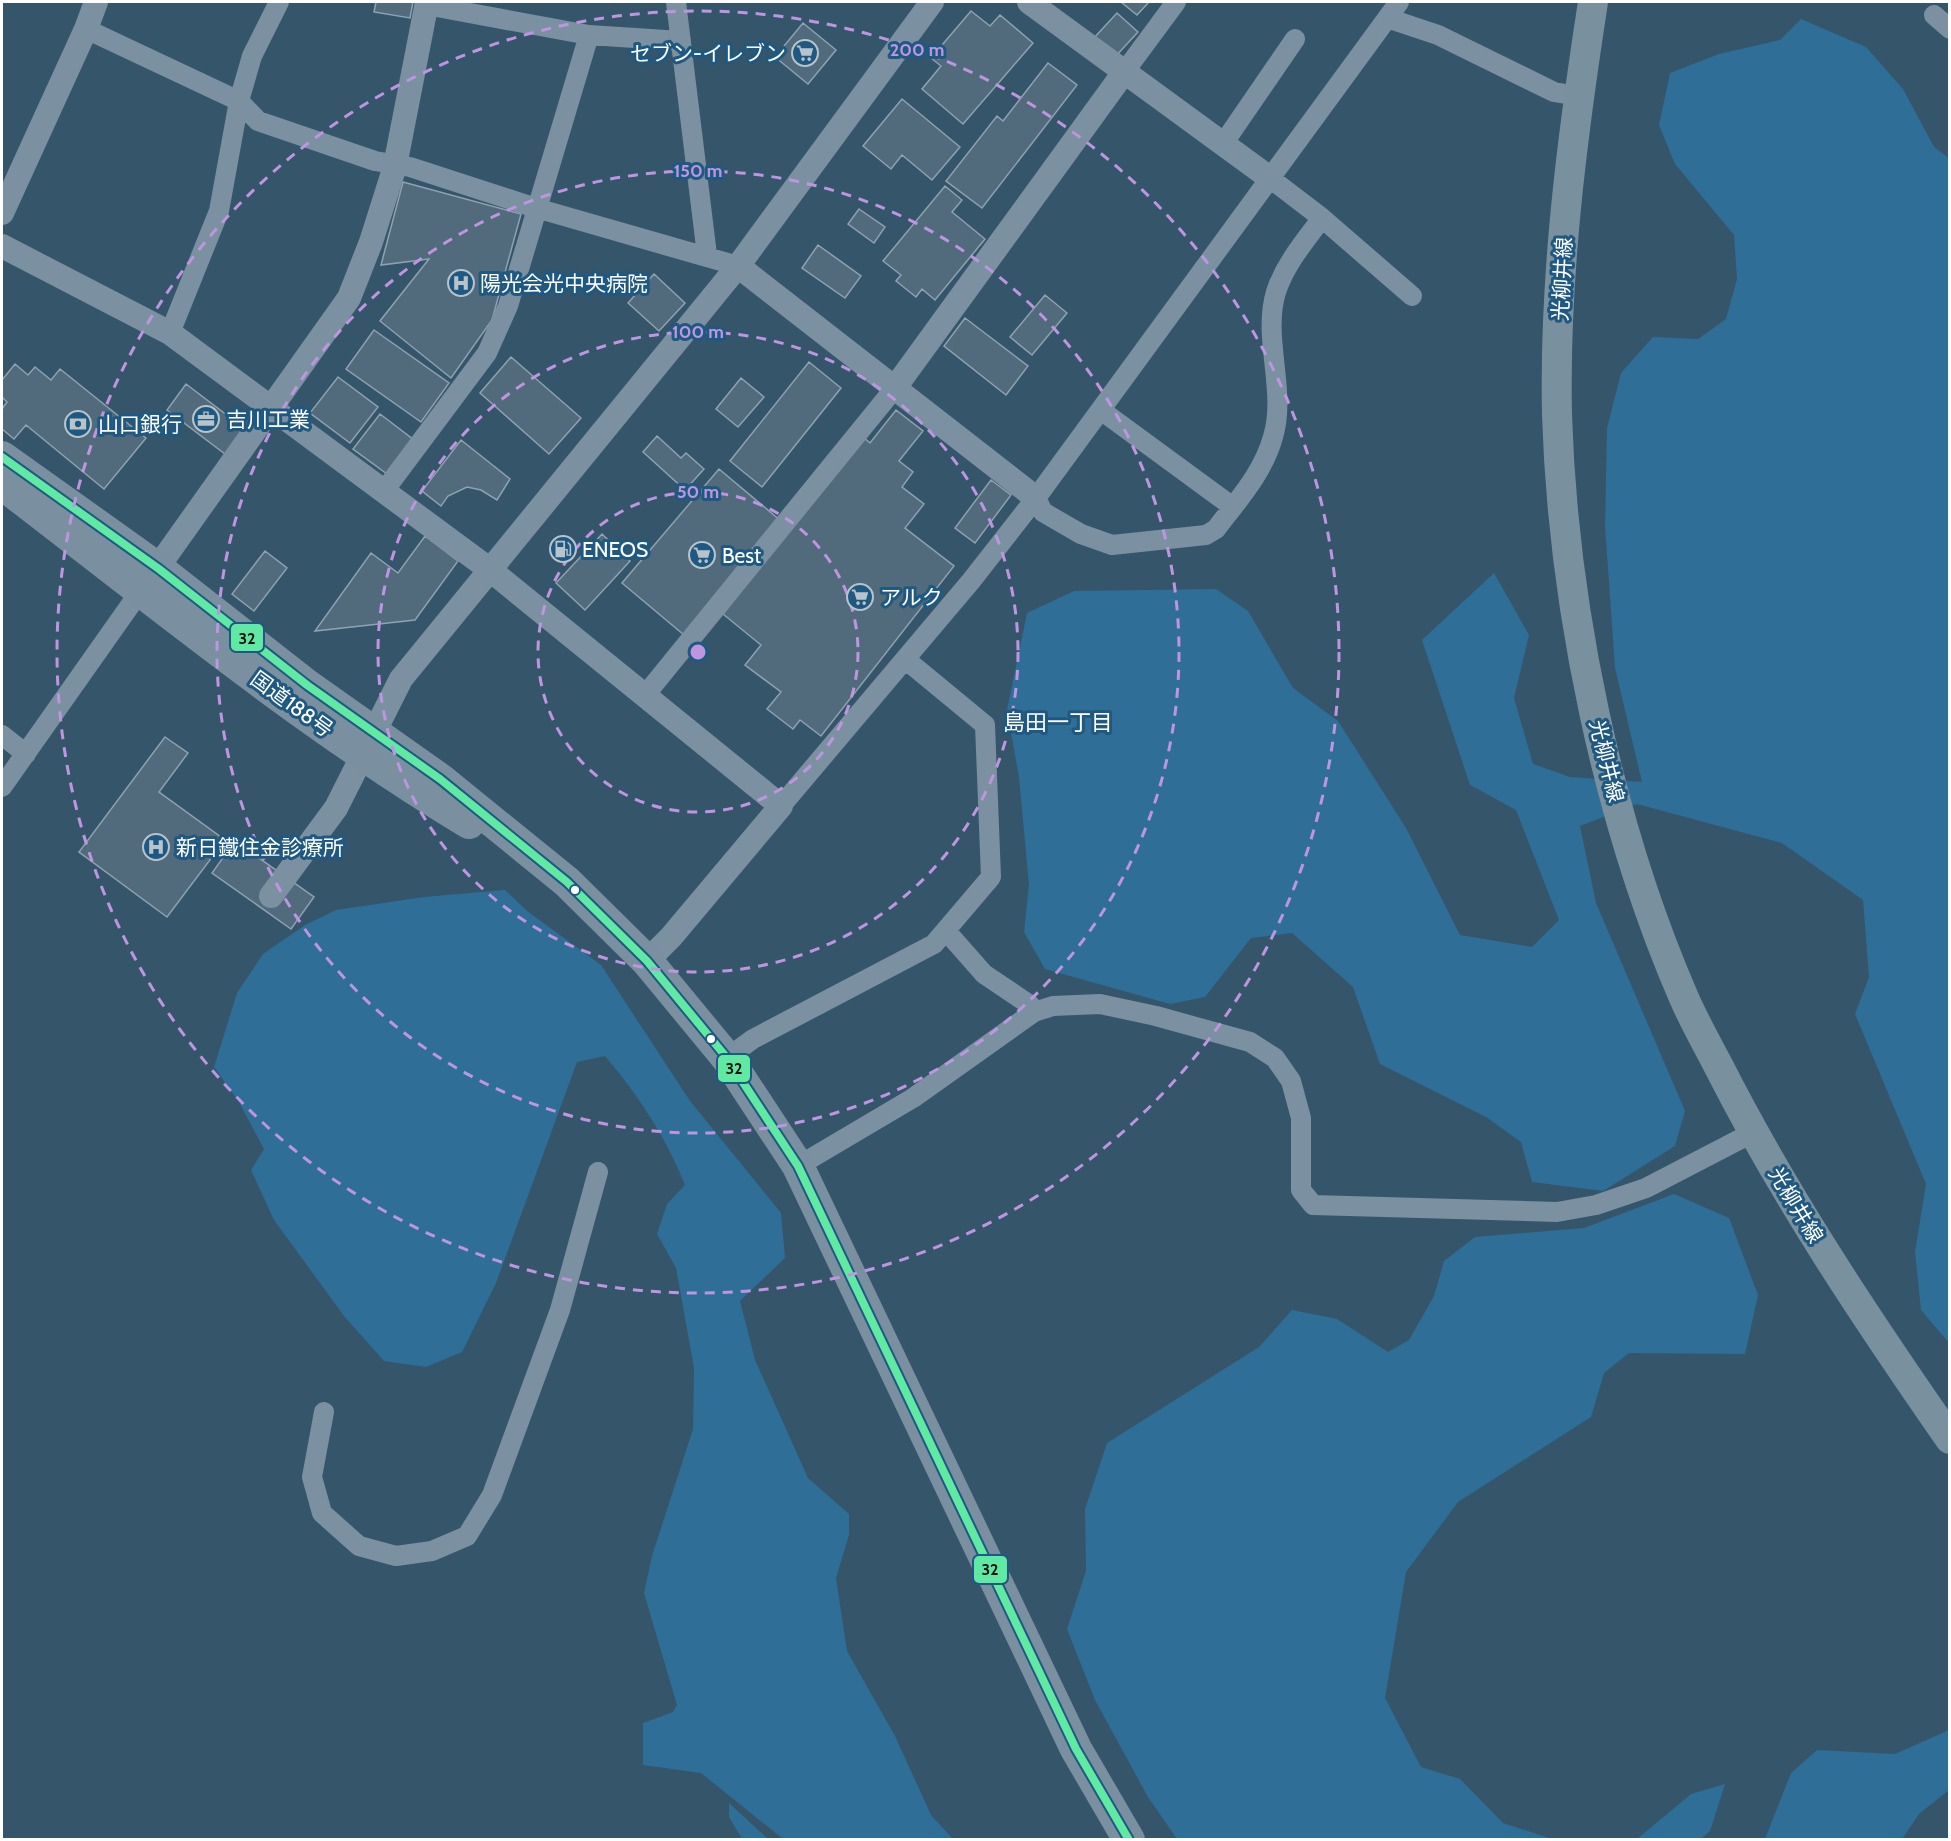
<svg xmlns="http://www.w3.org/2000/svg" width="1951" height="1841" font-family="Cabin,'Noto Sans JP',sans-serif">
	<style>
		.green { fill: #2f6e97 }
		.building { fill: #516a7c; stroke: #8ea2b0; stroke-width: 1.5 }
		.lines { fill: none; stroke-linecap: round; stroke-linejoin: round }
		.minor { stroke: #7b91a1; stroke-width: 20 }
		.tertiary { stroke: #7b91a1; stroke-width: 24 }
		.primary { stroke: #79909f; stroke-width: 30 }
		.trunk { stroke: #7a90a0; stroke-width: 32 }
		.bus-1-casing { stroke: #1f5981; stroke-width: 12 }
		.bus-1 { stroke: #60e9a3; stroke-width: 8 }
		.ring { fill: none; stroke: #bd96df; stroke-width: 3; stroke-dasharray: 10 8 }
		.bus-dot { fill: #fff; stroke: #1f5981; stroke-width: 2 }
		.labels { text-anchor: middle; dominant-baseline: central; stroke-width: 6; stroke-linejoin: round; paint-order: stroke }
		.poi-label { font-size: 21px; fill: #fff; stroke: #1f5981; text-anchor: start }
		.street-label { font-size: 21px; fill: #fff; stroke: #1f5981 }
		.neighbourhood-label { font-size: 22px; fill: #fff; stroke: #1f5981 }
		.centre { fill: #bd96df; stroke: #1f5981; stroke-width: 3 }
		.ring-label { font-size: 18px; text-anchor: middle; font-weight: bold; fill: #bd96df; stroke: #1f5981; stroke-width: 6; stroke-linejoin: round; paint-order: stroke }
		.line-badge { stroke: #1f5981; stroke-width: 2 }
		.pale-badge-label { font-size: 16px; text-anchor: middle; font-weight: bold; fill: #111 }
	</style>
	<rect width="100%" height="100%" fill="#35556b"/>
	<path class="green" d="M 1801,19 L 1866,47 L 1903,89 L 1934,147 L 1949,158 L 1949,1343 L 1921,1310 L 1915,1252 L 1926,1184 L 1855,1014 L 1869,977 L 1863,900 L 1782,843 L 1637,804 L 1580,826 L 1596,903 L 1685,1111 L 1675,1146 L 1603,1191 L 1532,1182 L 1521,1142 L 1486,1117 L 1380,1064 L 1353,987 L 1292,933 L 1251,938 L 1205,997 L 1170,1004 L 1045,969 L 1024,932 L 1029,885 L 1019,777 L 1007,710 L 1027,613 L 1074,591 L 1216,589 L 1248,611 L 1293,688 L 1338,721 L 1406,828 L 1460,935 L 1532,947 L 1559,920 L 1516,810 L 1470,785 L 1422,640 L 1494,573 L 1529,635 L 1514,698 L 1533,764 L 1570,777 L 1642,782 L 1615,668 L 1605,526 L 1607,428 L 1621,373 L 1653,337 L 1698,339 L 1726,319 L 1737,279 L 1734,235 L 1675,164 L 1659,125 L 1670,73 L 1719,54 L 1780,40 Z
		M 505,890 L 527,911 L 601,965 L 690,1101 L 781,1213 L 785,1258 L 740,1301 L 755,1360 L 808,1478 L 849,1514 L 849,1535 L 836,1578 L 847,1651 L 895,1736 L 931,1815 L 953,1839 L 783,1839 L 701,1773 L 643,1765 L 643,1723 L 673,1712 L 677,1705 L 644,1593 L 652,1556 L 693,1429 L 694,1368 L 676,1268 L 657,1234 L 667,1204 L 685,1185 C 666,1137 638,1095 605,1056 L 577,1062 L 496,1283 L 462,1352 L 426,1367 L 384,1361 L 344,1316 L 274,1220 L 251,1170 L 264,1149 L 239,1102 L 214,1067 L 237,993 L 263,954 L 305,925 L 336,910 L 424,897 Z
		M 1674,1194 L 1729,1218 L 1758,1295 L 1745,1354 L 1629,1353 L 1604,1373 L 1591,1417 L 1458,1502 L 1406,1572 L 1385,1698 L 1421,1767 L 1460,1779 L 1503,1823 L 1552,1839 L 1177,1839 L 1148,1797 L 1095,1700 L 1067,1629 L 1086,1571 L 1085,1509 L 1107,1443 L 1259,1347 L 1292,1310 L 1337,1319 L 1388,1352 L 1409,1340 L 1434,1296 L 1444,1261 L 1475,1237 L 1584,1228 Z
		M 1949,1730 L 1949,1790 L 1919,1814 L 1902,1839 L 1765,1839 L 1791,1773 L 1817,1750 L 1895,1754 Z
		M 1725,1784 L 1710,1831 L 1701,1839 L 1637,1839 L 1691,1794 Z
		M 729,1803 L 768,1839 L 742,1839 L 729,1817 Z"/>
	<path class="building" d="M 376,2 L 413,2 L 410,18 L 374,12 Z
		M 1121,2 L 1149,2 L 1137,15 Z
		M 971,11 L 990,26 L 1000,15 L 1033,43 L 963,124 L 922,89 L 941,66 L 931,58 Z
		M 1117,13 L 1138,32 L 1114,58 L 1093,39 Z
		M 803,23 L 836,50 L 808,84 L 775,57 Z
		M 1048,63 L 1077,85 L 982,208 L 946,181 L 997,116 L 1003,121 Z
		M 902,99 L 960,147 L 932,180 L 902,155 L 891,169 L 863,146 Z
		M 403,182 L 521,214 L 492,320 L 451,378 L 380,321 L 429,259 L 381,265 Z
		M 945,186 L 962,200 L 952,212 L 985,239 L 935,300 L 922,289 L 916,297 L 896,281 L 901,275 L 883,261 Z
		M 859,209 L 885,227 L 874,243 L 848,224 Z
		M 818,245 L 861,276 L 845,298 L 802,268 Z
		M 654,274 L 685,303 L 659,331 L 628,303 Z
		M 1045,295 L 1067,313 L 1032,355 L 1010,337 Z
		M 965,318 L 1028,366 L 1006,395 L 944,346 Z
		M 374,330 L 449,383 L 421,422 L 346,369 Z
		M 511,357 L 581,418 L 549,454 L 480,393 Z
		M 809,362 L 841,388 L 762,487 L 730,461 Z
		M 15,364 L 28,375 L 35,367 L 51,380 L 60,369 L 146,438 L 104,489 L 26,425 L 14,439 L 2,429 L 2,409 L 7,402 L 2,397 L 2,380 Z
		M 338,377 L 378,407 L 350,443 L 310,413 Z
		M 741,378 L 764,397 L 738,427 L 716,409 Z
		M 186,384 L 245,429 L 225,454 L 167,410 Z
		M 896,410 L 923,431 L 899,461 L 913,472 L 902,487 L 924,504 L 905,528 L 954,566 L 821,736 L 800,720 L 793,729 L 767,709 L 781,692 L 745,665 L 761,645 L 723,614 L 863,437 L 870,443 Z
		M 380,414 L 414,440 L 387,474 L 353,449 Z
		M 657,436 L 681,458 L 686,453 L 704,469 L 685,490 L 643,452 Z
		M 461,440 L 510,479 L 497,500 L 481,490 L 467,487 L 448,496 L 441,506 L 422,491 Z
		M 719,469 L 781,521 L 684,635 L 622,583 Z
		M 991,480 L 1011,495 L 975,543 L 955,528 Z
		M 602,534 L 630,561 L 585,610 L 556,583 Z
		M 425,536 L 458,561 L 415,620 L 315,631 L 371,553 L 398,573 Z
		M 265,551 L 287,568 L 254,611 L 232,594 Z
		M 165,737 L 188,753 L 159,792 L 225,840 L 167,917 L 79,852 Z
		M 235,841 L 314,897 L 291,929 L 212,873 Z"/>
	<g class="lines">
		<path class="minor" d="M 676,2 L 707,255
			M 426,5 L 589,35 L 681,41
			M 1934,15 L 1950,29
			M 1387,18 L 1438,35 L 1554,92 L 1578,96
			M 86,29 L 239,101 L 258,121 L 375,161 L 410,167 L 536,208 L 738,266
			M 1125,71 L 1176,2
			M 1223,144 L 1295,39
			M 1271,179 L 1322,218 L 1412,296
			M 170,333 L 219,211 L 239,101 L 252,56 L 279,2
			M 1102,411 L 1233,507
			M 384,491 L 487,353 L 508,306 L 589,35
			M 1036,498 L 1043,512 L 1081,534 L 1112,545 L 1206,535 L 1216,529 C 1238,500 1263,473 1273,437 C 1287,390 1262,338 1276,292 C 1285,264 1305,241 1322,218
			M 646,694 L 894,389
			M 2,735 L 26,754
			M 2,787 L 141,590
			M 781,806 L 971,581 L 1036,498 L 1399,2
			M 947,932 L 984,974 L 1030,1005 L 1034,1012
			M 727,1058 L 753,1039 L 934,944 L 991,877 L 985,725 L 905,659
			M 798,1166 L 913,1098 L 1034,1012 L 1053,1006 L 1100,1004 L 1156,1016 L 1250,1042 L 1275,1058 L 1291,1081 L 1301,1118 L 1301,1190 L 1313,1205 L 1557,1212 L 1596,1205 L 1646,1188 L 1752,1133
			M 324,1412 L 312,1477 L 322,1513 L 359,1546 L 396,1556 L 432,1551 L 467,1536 L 492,1495 L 560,1310 L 598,1172"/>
		<path class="tertiary" d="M 1029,2 L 1271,179
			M 2,213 L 86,29 L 96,2
			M 2,246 L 170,333 L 489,569 L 781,806 L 671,937 L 647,961
			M 738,266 L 1036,498
			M 894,389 L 1125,71
			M 148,581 L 349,298 L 371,242 L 395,166 L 427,2
			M 271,896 L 336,808 L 401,679 L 738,266 L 932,2"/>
		<path class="primary" d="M 1593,2 C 1572,138 1554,277 1557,415 C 1563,606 1608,823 1684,998 C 1694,1021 1707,1044 1719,1067 C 1785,1197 1866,1318 1950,1439"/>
		<path class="trunk" d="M 2,457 L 159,569 L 307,685 L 440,779 L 567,882 L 647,961 L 727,1058 L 798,1166 L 1076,1749 L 1129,1840
			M 2,484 C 154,600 304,724 469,823"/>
		<defs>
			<path id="bus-1" d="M 2,457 L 159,569 L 307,685 L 440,779 L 567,882 L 647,961 L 727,1058 L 798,1166 L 1076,1749 L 1129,1840"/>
		</defs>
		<use href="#bus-1" class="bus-1-casing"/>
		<use href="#bus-1" class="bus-1"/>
	</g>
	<g class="ring">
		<circle cx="698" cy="652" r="160"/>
		<circle cx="698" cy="652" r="320"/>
		<circle cx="698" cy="652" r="481"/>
		<circle cx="698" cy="652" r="641"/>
	</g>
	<defs>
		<symbol id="supermarket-ring" viewBox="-11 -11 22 22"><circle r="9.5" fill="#1f5981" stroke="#b8c4cb" stroke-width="1.5"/><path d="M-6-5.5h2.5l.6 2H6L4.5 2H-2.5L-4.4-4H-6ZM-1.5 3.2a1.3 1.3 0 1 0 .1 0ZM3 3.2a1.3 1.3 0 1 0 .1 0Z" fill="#b8c4cb"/></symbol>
		<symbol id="hospital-ring" viewBox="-11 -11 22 22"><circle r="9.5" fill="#1f5981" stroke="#b8c4cb" stroke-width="1.5"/><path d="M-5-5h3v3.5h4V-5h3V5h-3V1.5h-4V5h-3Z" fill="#b8c4cb"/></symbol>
		<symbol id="office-ring" viewBox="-11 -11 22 22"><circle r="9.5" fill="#1f5981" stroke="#b8c4cb" stroke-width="1.5"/><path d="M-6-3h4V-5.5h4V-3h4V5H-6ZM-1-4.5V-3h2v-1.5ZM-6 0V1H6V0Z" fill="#b8c4cb"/></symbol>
		<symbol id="bank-ring" viewBox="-11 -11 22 22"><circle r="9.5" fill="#1f5981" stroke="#b8c4cb" stroke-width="1.5"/><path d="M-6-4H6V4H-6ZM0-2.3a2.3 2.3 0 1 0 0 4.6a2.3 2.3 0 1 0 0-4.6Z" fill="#b8c4cb"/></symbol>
		<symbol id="fuel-ring" viewBox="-11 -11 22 22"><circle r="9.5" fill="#1f5981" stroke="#b8c4cb" stroke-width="1.5"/><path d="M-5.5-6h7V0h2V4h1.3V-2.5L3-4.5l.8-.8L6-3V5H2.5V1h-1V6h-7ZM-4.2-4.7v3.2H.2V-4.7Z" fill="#b8c4cb"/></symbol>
	</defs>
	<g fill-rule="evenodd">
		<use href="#supermarket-ring" x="790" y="38" width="30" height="30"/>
		<use href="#hospital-ring" x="446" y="268" width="30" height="30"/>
		<use href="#office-ring" x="191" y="404" width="30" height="30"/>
		<use href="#bank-ring" x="63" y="409" width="30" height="30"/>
		<use href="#fuel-ring" x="548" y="534" width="30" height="30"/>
		<use href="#supermarket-ring" x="687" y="540" width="30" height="30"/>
		<use href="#supermarket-ring" x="845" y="582" width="30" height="30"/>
		<use href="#hospital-ring" x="141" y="832" width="30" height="30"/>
	</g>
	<g class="bus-dot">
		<circle cx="575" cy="890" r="5"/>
		<circle cx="711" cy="1039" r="5"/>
	</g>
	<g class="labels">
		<g class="poi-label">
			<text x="786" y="53" text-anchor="end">セブン-イレブン</text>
			<text x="480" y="283">陽光会光中央病院</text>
			<text x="226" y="419">吉川工業</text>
			<text x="98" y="424">山口銀行</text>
			<text x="582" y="549">ENEOS</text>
			<text x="722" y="555">Best</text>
			<text x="880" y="597">アルク</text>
			<text x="176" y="847">新日鐵住金診療所</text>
		</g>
		<g class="street-label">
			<text transform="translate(1562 279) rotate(-87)">光柳井線</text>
			<text transform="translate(292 704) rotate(36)">国道188号</text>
			<text transform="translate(1607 761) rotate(76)">光柳井線</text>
			<text transform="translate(1796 1205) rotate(59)">光柳井線</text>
		</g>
		<g class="neighbourhood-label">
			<text x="1058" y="722">島田一丁目</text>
		</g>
	</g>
	<circle cx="698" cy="652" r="9" class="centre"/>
	<g class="ring-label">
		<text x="917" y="56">200 m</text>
		<text x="698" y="177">150 m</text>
		<text x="698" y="338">100 m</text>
		<text x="698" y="498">50 m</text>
	</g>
	<g class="line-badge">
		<rect x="230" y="623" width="34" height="29" rx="6" fill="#60e9a3"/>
		<rect x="717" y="1054" width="34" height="29" rx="6" fill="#60e9a3"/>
		<rect x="973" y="1555" width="35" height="29" rx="6" fill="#60e9a3"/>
	</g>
	<g class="pale-badge-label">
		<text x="247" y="644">32</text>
		<text x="734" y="1074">32</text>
		<text x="990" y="1575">32</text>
	</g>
	<rect width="1951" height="1841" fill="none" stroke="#ffffff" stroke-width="6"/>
</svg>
